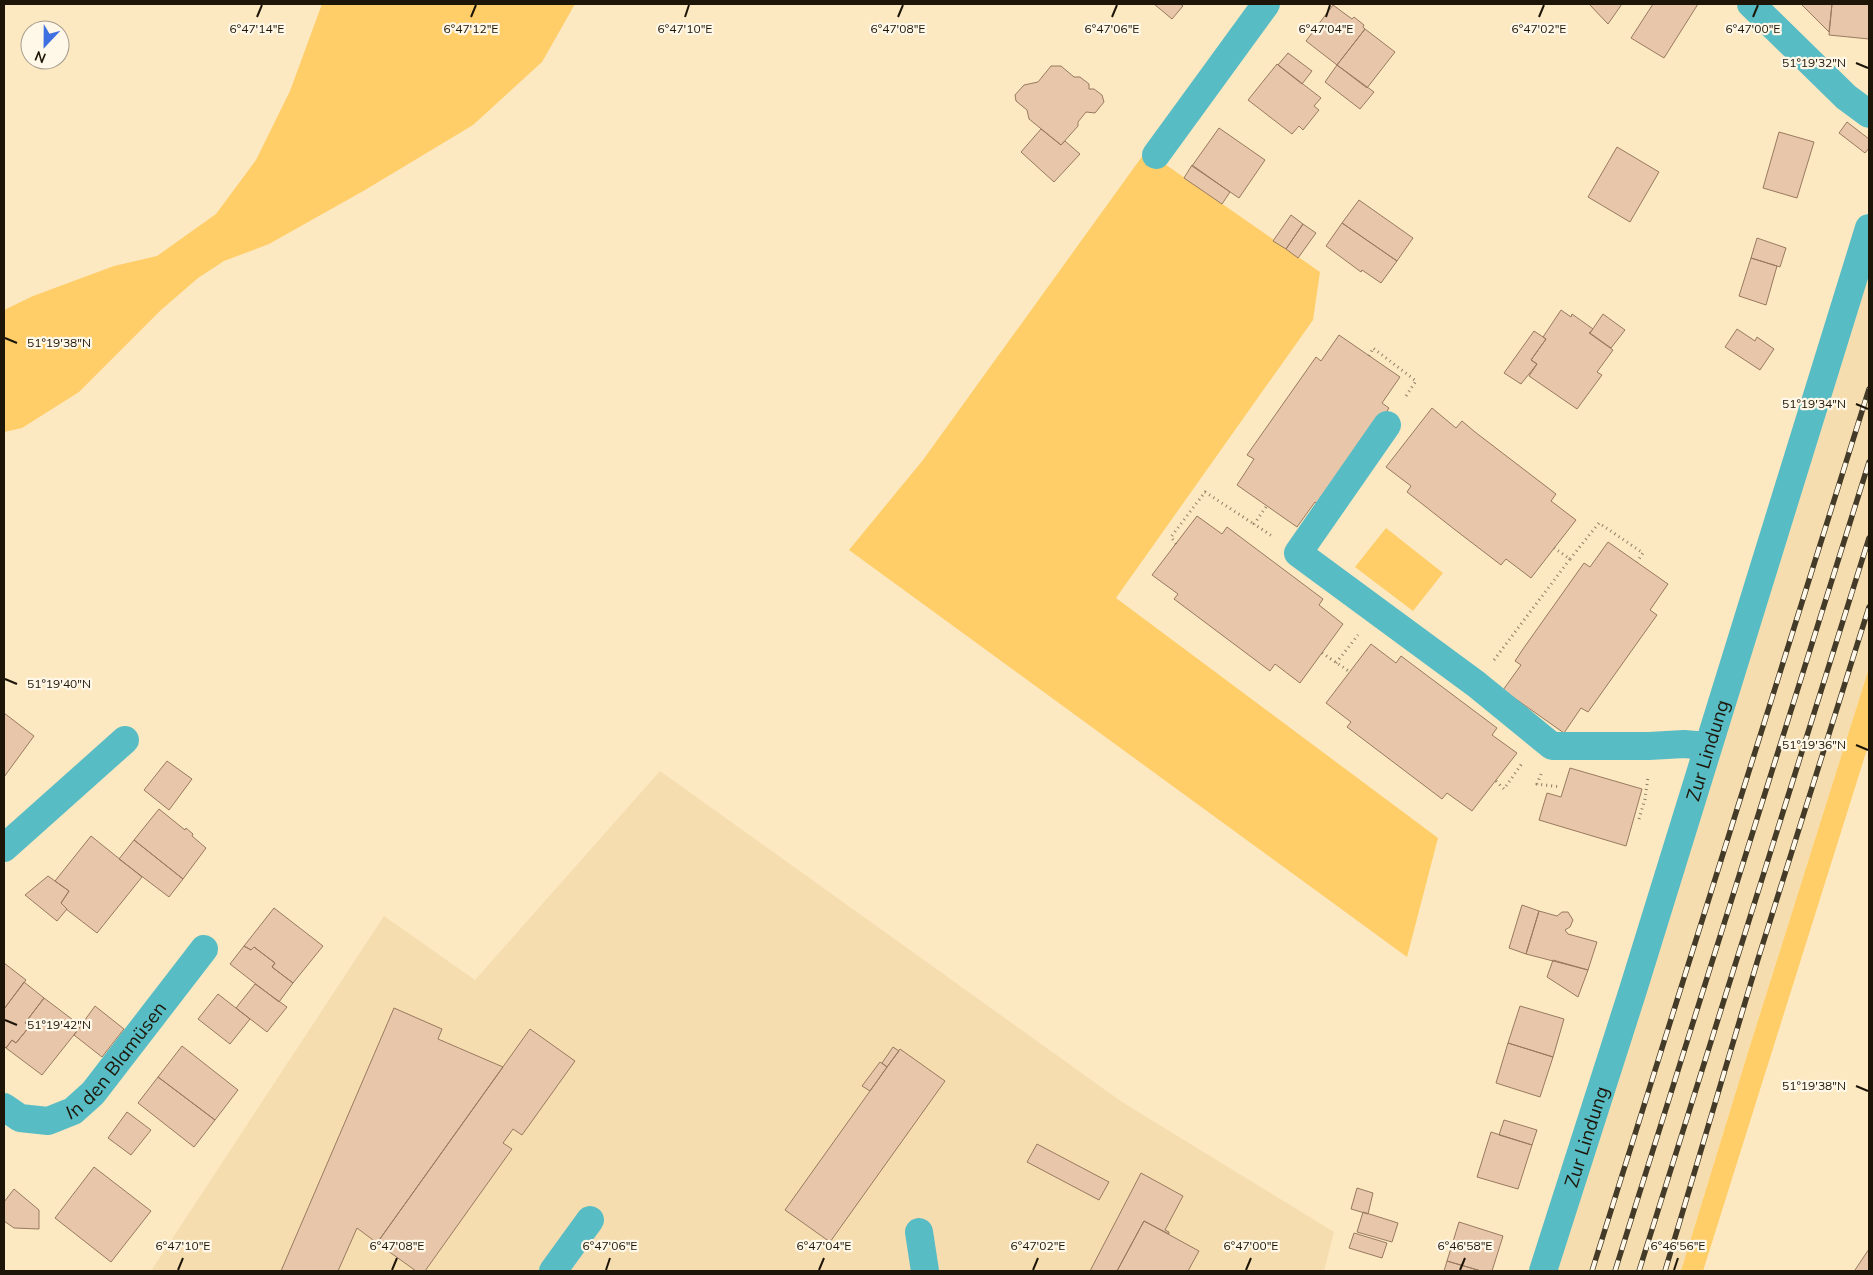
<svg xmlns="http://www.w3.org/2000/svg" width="1873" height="1275" font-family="Mulish,sans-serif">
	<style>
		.built { fill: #f5ddb0 }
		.green { fill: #ffce69 }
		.building { fill: #e7c6a9; stroke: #997a5f }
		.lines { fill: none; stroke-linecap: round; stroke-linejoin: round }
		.path { stroke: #8d7f65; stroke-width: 3; stroke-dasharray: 1 4; stroke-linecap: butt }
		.minor { stroke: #58bcc5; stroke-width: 28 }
		.rail-casing { stroke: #433a27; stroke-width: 5.5 }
		.rail { stroke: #fff7e7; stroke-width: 4; stroke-dasharray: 11; stroke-linecap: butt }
		.ticks { fill: none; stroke: #1d1608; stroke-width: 2 }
		.labels { text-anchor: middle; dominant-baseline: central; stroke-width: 4.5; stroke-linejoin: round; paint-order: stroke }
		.street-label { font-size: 19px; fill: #1d1608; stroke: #fff7e7 }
		.ticks-label { font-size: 12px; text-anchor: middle; fill: #1d1608; stroke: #fff7e7; stroke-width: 4.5; stroke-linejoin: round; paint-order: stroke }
	</style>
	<rect width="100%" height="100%" fill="#fce8c1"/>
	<path class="built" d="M 1869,273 L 1869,668 L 1749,1049 L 1681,1271 L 1556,1271 Z
		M 660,771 L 1122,1102 L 1334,1232 L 1324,1271 L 151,1271 L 384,916 L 475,980 Z"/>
	<path class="green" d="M 322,4 L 575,4 L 542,62 L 473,125 L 365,190 L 269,244 L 224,261 L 198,278 L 161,310 L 79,392 L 22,428 L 4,432 L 4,310 L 33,296 L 114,266 L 157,256 L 216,214 L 256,160 L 290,91 Z
		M 1146,151 L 1320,272 L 1313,320 L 1116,598 L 1438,838 L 1407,957 L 849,550 L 923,460 Z
		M 1386,528 L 1443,573 L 1413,611 L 1355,567 Z
		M 1869,668 L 1869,743 L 1703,1271 L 1681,1271 L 1749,1049 Z"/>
	<path class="building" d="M 1154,4 L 1180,4 L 1183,6 L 1172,19 Z
		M 1589,4 L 1622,4 L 1608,24 Z
		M 1653,4 L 1698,4 L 1664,58 L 1631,38 Z
		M 1801,4 L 1832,4 L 1829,32 Z
		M 1832,4 L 1869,4 L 1869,39 L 1829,35 Z
		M 1333,5 L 1352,19 L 1354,17 L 1364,25 L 1363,27 L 1365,29 L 1337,65 L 1306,41 Z
		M 1365,29 L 1395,52 L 1367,88 L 1337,65 Z
		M 1288,53 L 1312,71 L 1302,84 L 1278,65 Z
		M 1277,64 L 1321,98 L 1314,106 L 1319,110 L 1303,130 L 1299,126 L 1292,134 L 1248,100 Z
		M 1337,65 L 1374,92 L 1360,109 L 1325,82 Z
		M 1051,66 L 1061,66 L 1074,77 L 1080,77 L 1089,84 L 1089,89 L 1094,89 L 1102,95 L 1104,102 L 1095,113 L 1086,112 L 1078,122 L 1078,126 L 1061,145 L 1029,119 L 1027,110 L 1016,101 L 1015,95 L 1024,85 L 1038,82 Z
		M 1847,122 L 1869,139 L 1869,148 L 1865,153 L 1839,133 Z
		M 1219,128 L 1265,160 L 1239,198 L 1192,166 Z
		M 1041,129 L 1061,145 L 1065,141 L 1080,154 L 1054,182 L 1021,152 Z
		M 1779,132 L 1814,142 L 1797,198 L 1763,188 Z
		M 1617,147 L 1659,172 L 1630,222 L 1588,197 Z
		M 1192,165 L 1230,192 L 1222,204 L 1184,178 Z
		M 1359,200 L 1413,238 L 1397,261 L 1342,223 Z
		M 1291,215 L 1303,224 L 1286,249 L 1273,241 Z
		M 1342,223 L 1397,261 L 1381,283 L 1362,270 L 1361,272 L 1326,246 Z
		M 1303,224 L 1316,233 L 1298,258 L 1286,249 Z
		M 1757,238 L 1786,248 L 1780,267 L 1751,258 Z
		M 1751,258 L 1777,266 L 1766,305 L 1739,296 Z
		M 1561,310 L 1571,317 L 1572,314 L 1593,329 L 1589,333 L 1613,350 L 1597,372 L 1602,375 L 1577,409 L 1529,376 L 1537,364 L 1531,360 L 1546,339 L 1543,337 Z
		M 1603,314 L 1625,330 L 1611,348 L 1590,333 Z
		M 1737,329 L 1755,341 L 1757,337 L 1774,349 L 1760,370 L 1725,347 Z
		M 1534,331 L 1546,339 L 1531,360 L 1537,364 L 1521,384 L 1504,373 Z
		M 1339,335 L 1400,377 L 1382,403 L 1389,408 L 1380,422 L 1321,506 L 1315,502 L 1297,527 L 1237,485 L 1254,459 L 1247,455 L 1316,357 L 1321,361 Z
		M 1432,408 L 1456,428 L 1462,421 L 1475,432 L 1556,494 L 1551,501 L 1576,520 L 1531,578 L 1506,559 L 1501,565 L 1454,529 L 1407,492 L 1411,486 L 1386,467 Z
		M 1197,516 L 1222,534 L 1227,527 L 1323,599 L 1319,605 L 1343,624 L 1300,683 L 1275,664 L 1270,671 L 1174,599 L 1178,594 L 1152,575 Z
		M 1608,542 L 1668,584 L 1650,610 L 1657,615 L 1588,712 L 1581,708 L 1564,733 L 1503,690 L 1521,665 L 1515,661 L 1523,649 L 1584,563 L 1590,567 Z
		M 1371,644 L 1396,663 L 1401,656 L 1497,728 L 1492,735 L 1517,753 L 1472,811 L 1447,793 L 1442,799 L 1347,727 L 1351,722 L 1326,703 Z
		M 4,713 L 34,736 L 4,777 Z
		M 167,761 L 192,779 L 169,810 L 144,790 Z
		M 1570,768 L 1642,789 L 1626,846 L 1539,820 L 1547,793 L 1561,797 Z
		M 159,809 L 185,830 L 186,828 L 193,834 L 192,836 L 206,848 L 183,879 L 134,840 Z
		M 91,836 L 142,877 L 97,933 L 66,909 L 67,909 L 61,903 L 69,891 L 55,881 Z
		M 134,840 L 183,879 L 169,897 L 119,859 Z
		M 48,876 L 69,891 L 61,903 L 67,909 L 57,921 L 25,895 Z
		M 1522,905 L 1539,911 L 1526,954 L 1509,948 Z
		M 274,908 L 323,946 L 293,983 L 272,967 L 275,963 L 254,947 L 251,950 L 244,946 Z
		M 1539,911 L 1557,916 L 1562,912 L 1568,912 L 1573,920 L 1570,927 L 1565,930 L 1568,934 L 1597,942 L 1588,970 L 1526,954 Z
		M 244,946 L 251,950 L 254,947 L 275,963 L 272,967 L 293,983 L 279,1002 L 230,964 Z
		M 1553,960 L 1588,970 L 1578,997 L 1547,977 Z
		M 4,963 L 26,980 L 4,1009 Z
		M 24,982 L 44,998 L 25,1023 L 29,1027 L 16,1043 L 12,1040 L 6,1048 L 4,1046 L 4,1009 Z
		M 255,984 L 287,1007 L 267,1032 L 236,1008 Z
		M 218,994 L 250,1019 L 230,1044 L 198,1019 Z
		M 44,998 L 81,1026 L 42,1075 L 6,1048 L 12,1040 L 16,1043 L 29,1027 L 25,1023 Z
		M 95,1006 L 124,1029 L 102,1057 L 74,1035 Z
		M 1520,1006 L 1564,1019 L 1553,1057 L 1508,1043 Z
		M 394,1008 L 442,1029 L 438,1039 L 503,1067 L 377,1243 L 357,1228 L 338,1271 L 281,1271 Z
		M 530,1029 L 575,1061 L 522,1135 L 513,1129 L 503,1143 L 512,1149 L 425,1271 L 416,1271 L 377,1243 Z
		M 1508,1043 L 1553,1057 L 1540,1097 L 1496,1083 Z
		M 182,1046 L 238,1090 L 215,1120 L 158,1077 Z
		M 893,1047 L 899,1051 L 887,1067 L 882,1063 Z
		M 900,1049 L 945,1081 L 830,1242 L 785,1210 Z
		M 880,1062 L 887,1067 L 870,1091 L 862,1086 Z
		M 158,1077 L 215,1120 L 194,1147 L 138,1103 Z
		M 127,1112 L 151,1130 L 131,1155 L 108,1138 Z
		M 1504,1120 L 1537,1130 L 1532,1145 L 1499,1135 Z
		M 1491,1132 L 1532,1145 L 1518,1189 L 1477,1177 Z
		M 1037,1144 L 1109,1182 L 1099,1200 L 1027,1162 Z
		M 94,1167 L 151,1211 L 111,1262 L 55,1218 Z
		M 1141,1173 L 1183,1196 L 1165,1230 L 1169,1232 L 1169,1234 L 1144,1221 L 1117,1271 L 1090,1271 Z
		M 1357,1188 L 1373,1193 L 1368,1214 L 1351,1209 Z
		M 14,1189 L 39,1210 L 39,1229 L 14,1228 L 4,1221 L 4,1202 Z
		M 1363,1212 L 1398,1223 L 1392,1242 L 1357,1232 Z
		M 1144,1221 L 1199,1251 L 1188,1271 L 1117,1271 Z
		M 1459,1222 L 1503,1236 L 1492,1271 L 1481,1271 L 1447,1261 Z
		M 1354,1233 L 1387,1243 L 1382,1258 L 1349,1248 Z
		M 1869,1249 L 1869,1271 L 1857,1271 L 1855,1270 Z
		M 1447,1261 L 1481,1271 L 1444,1271 Z"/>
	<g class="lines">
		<path class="path" d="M 1369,356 L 1373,348 L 1416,381 L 1404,399
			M 1266,507 L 1254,524 L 1272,536
			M 1176,544 L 1171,537 L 1205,492 L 1254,524
			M 1570,559 L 1599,523 L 1643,553 L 1637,562
			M 1322,653 L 1350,672
			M 1494,660 L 1570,559 L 1554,548
			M 1336,663 L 1358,635
			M 1541,774 L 1537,784 L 1561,787
			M 1496,781 L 1504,789 L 1523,762
			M 1639,819 L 1645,799 L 1648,777"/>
		<g class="minor">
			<path d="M 1751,4 L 1846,97 L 1869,114"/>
			<path d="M 1156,155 L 1266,4"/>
			<path d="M 1387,425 L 1298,553 L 1476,684 L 1552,746 L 1649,746 L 1684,744 L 1707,746"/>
			<path d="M 4,848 L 125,740"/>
			<path id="s1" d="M 4,1107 L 20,1118 L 48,1121 L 73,1111 L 93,1093 L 204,949"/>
			<path d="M 919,1232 L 925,1271"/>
			<path d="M 553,1271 L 590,1220"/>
			<path id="s2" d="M 1543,1271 L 1633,990 L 1869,228"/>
		</g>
		<defs>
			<path id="rail" d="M 1592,1271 L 1869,389
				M 1615,1271 L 1869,462
				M 1639,1271 L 1869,538
				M 1665,1271 L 1758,959 L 1869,607"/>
		</defs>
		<use href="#rail" class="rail-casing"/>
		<use href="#rail" class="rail"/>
	</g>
	<path class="ticks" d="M 257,17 L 262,5M 471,17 L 476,5M 685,17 L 689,5M 898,17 L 903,5M 1112,17 L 1117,5M 1326,17 L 1330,5M 1539,17 L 1544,5M 1753,17 L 1758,5M 1856,63 L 1868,68M 5,338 L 17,343M 1856,404 L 1868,409M 5,679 L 17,684M 1856,745 L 1868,750M 5,1020 L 17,1025M 1856,1086 L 1868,1091M 178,1270 L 183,1258M 392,1270 L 397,1258M 606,1270 L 610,1258M 819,1270 L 824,1258M 1033,1270 L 1038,1258M 1246,1270 L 1251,1258M 1460,1270 L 1465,1258M 1674,1270 L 1678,1258"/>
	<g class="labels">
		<g class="street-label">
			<text stroke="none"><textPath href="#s2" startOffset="546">Zur Lindung</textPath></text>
			<text stroke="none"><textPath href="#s1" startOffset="141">In den Blamüsen</textPath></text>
			<text stroke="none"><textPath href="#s2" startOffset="141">Zur Lindung</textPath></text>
		</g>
	</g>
	<g class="ticks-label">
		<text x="257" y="33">6°47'14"E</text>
		<text x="898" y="33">6°47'08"E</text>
		<text x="1112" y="33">6°47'06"E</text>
		<text x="1753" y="33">6°47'00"E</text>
		<text x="471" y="33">6°47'12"E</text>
		<text x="685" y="33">6°47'10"E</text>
		<text x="1326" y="33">6°47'04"E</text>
		<text x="1539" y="33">6°47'02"E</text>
		<text x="1814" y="67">51°19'32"N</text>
		<text x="59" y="347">51°19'38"N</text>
		<text x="1814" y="408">51°19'34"N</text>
		<text x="59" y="688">51°19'40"N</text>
		<text x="1814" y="749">51°19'36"N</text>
		<text x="59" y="1029">51°19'42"N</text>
		<text x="1814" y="1090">51°19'38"N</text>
		<text x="183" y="1250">6°47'10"E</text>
		<text x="397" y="1250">6°47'08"E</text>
		<text x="610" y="1250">6°47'06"E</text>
		<text x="824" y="1250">6°47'04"E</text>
		<text x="1038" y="1250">6°47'02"E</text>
		<text x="1251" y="1250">6°47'00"E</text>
		<text x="1465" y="1250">6°46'58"E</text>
		<text x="1678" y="1250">6°46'56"E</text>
	</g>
	<rect width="1873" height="1275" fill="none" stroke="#1d1608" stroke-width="10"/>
	<g transform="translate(45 45) rotate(202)"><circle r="24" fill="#fff7e7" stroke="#a59d8e"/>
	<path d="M0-4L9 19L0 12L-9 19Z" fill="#3e70e1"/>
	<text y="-8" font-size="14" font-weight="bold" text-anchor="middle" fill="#1d1608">N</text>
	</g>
</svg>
